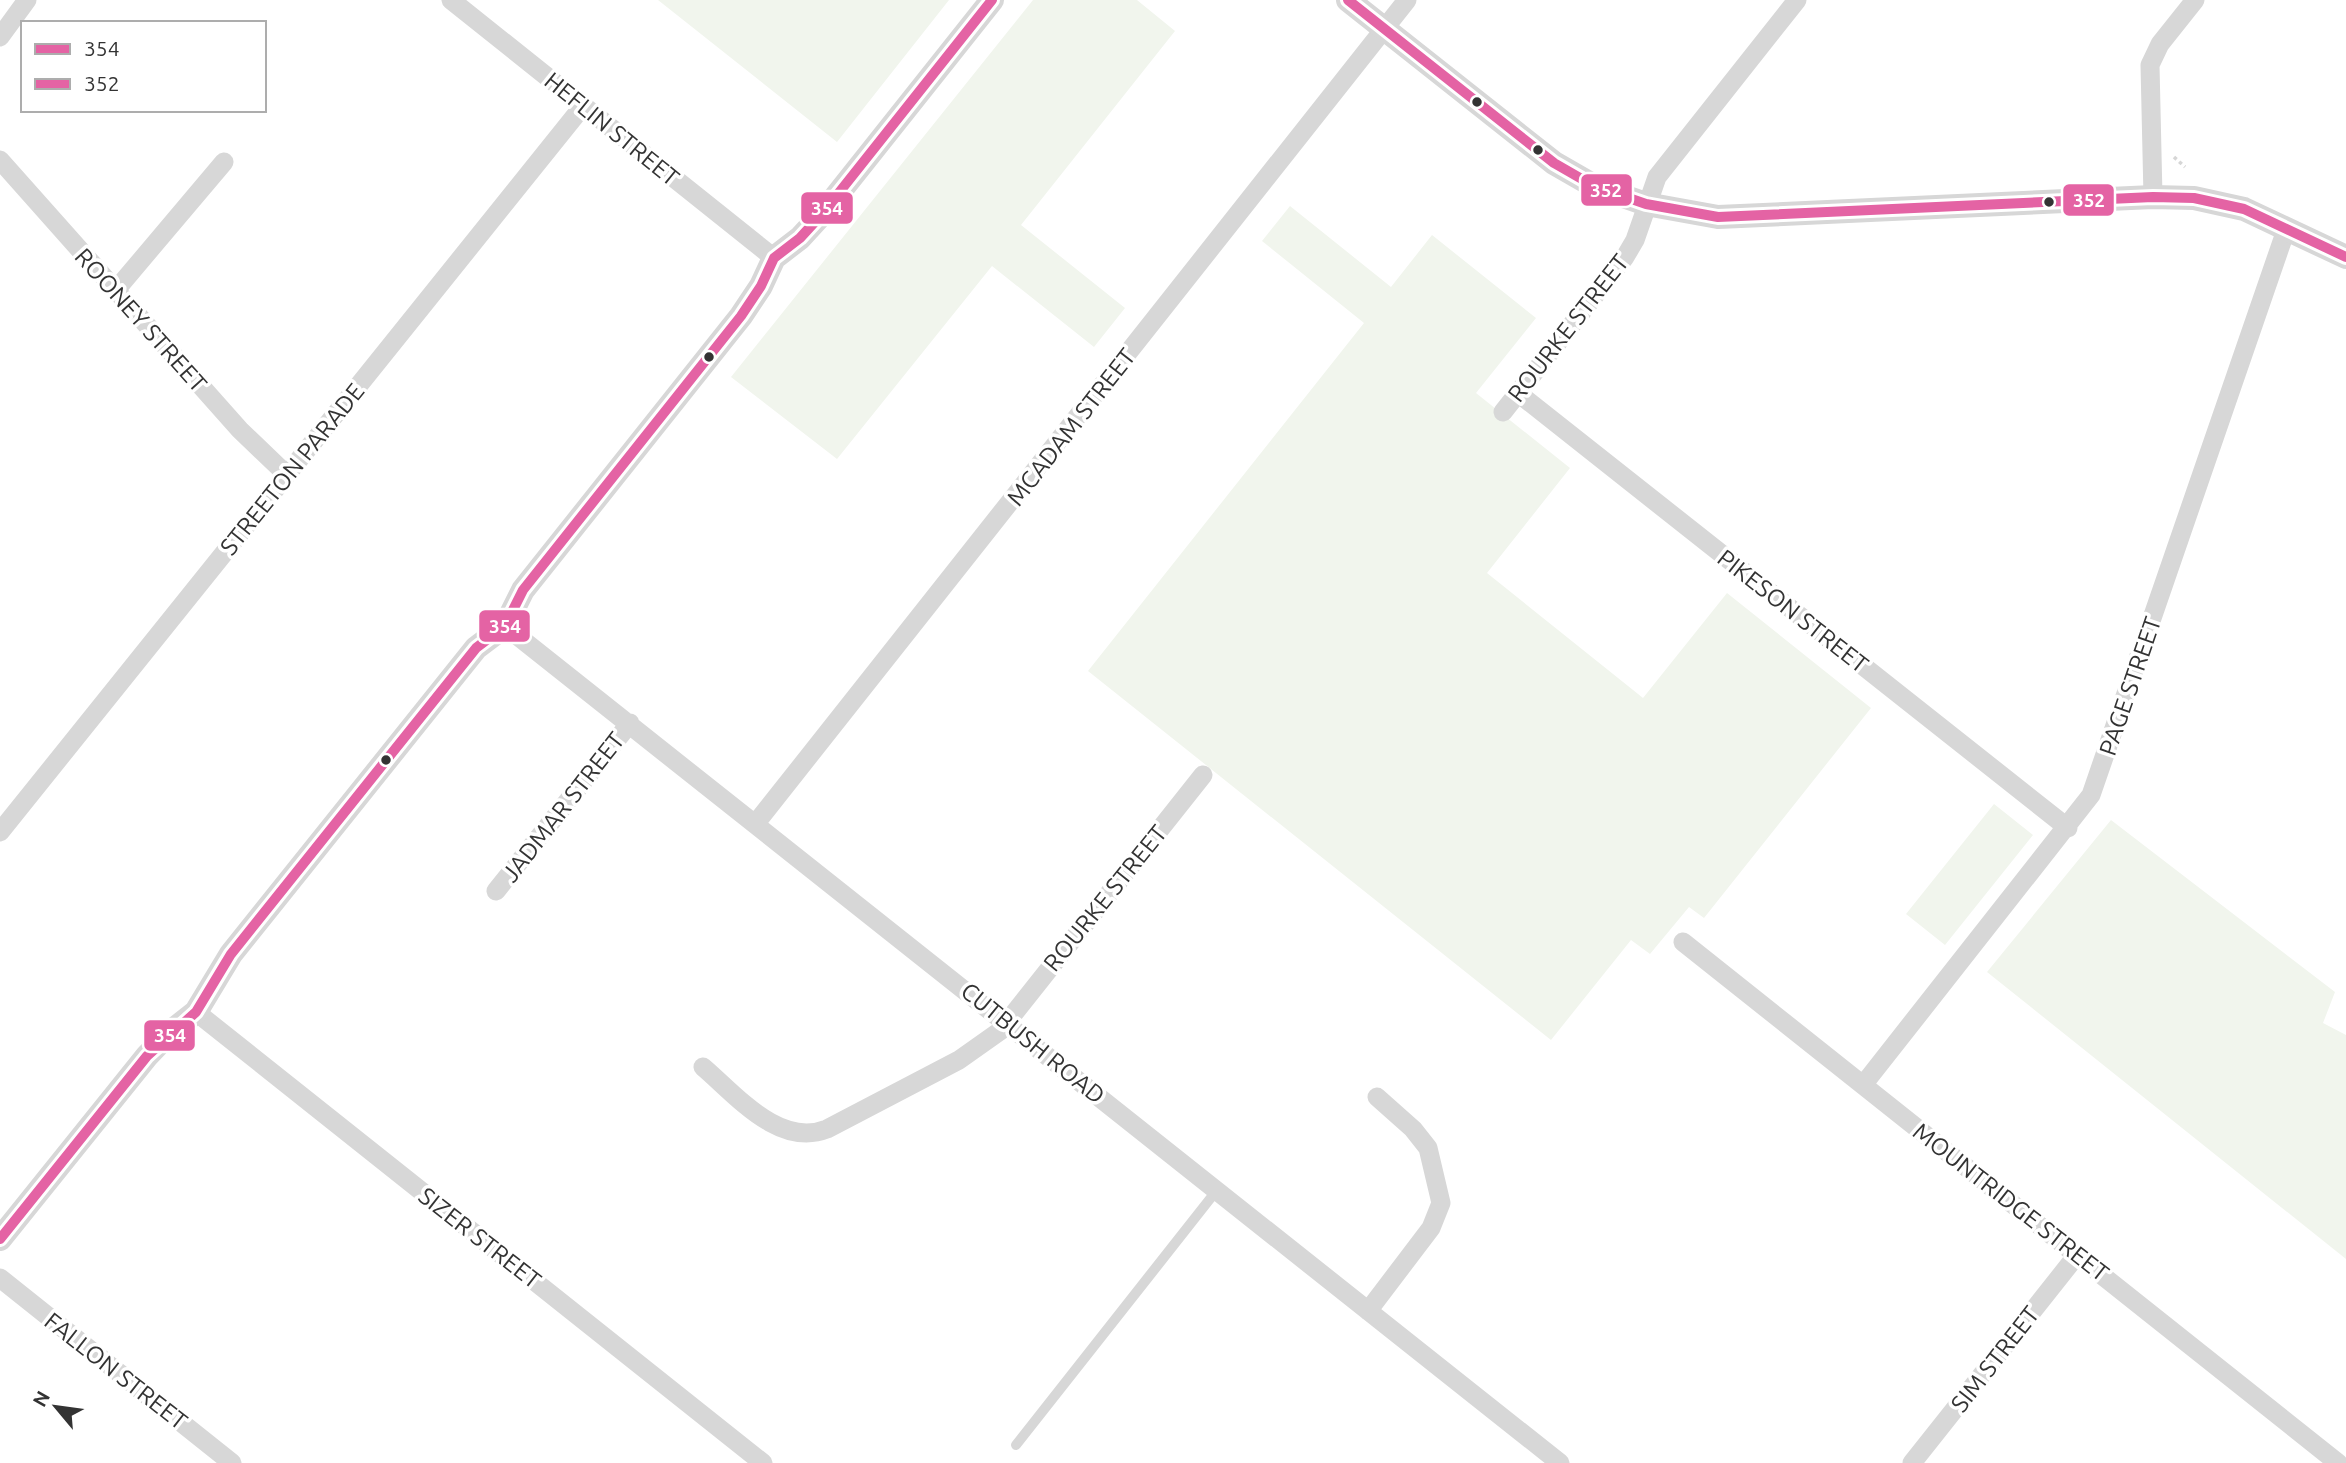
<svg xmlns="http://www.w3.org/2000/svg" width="2346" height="1463" font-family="Ubuntu,sans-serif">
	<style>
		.green { fill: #f1f5ed }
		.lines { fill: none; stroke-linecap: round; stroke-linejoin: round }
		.path { stroke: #d6d6d6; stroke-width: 3.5; stroke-dasharray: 3.5 3.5; stroke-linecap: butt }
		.service { stroke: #d7d7d7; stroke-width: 10 }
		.minor { stroke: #d7d7d7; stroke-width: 19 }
		.tertiary { stroke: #d7d7d7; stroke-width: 24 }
		.bus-1-casing { stroke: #fff; stroke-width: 16 }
		.bus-2-casing { stroke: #fff; stroke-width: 16 }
		.bus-1 { stroke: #e463a4; stroke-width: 10 }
		.bus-2 { stroke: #e463a4; stroke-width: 10 }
		.bus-dot { fill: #333; stroke: #fff; stroke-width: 2.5 }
		.labels { text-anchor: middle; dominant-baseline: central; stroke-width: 7; stroke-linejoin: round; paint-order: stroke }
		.street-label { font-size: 24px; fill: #333; stroke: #fff }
		.line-badge { stroke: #fff; stroke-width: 2.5 }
		.badge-label { font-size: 19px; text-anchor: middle; font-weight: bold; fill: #fff }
	</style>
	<rect width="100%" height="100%" fill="#fff"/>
	<path class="green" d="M 658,0 L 949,0 L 837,142 Z
		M 1033,0 L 1137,0 L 1175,31 L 1021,225 L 1125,308 L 1094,347 L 992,266 L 837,459 L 731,377 Z
		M 1290,206 L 1391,287 L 1432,235 L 1536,318 L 1476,393 L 1570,468 L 1487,573 L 1643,698 L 1727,593 L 1871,708 L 1704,918 L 1689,907 L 1650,954 L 1631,940 L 1551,1040 L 1088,671 L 1364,323 L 1262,241 Z
		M 1994,804 L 2033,835 L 1945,945 L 1906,914 Z
		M 2111,820 L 2335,992 L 2323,1023 L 2346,1035 L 2346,1259 L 1987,972 Z"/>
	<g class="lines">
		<path class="path" d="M 2174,157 L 2185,167"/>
		<path class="service" d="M 1016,1445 L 1217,1190"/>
		<path class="minor" d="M 451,0 L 774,258
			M 0,37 L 27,0
			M 0,160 L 240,430 L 287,475
			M 2153,197 L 2150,65 L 2160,44 L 2195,0
			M 115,291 L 224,162
			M 1518,393 L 2068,828
			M 1503,412 L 1625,257 L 1635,240 L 1657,177 L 1797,0
			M 505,626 L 1560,1463
			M 756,823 L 1407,0
			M 0,832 L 583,106
			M 496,891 L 630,723
			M 1683,942 L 2338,1463
			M 196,1012 L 763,1463
			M 703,1067 C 736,1095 779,1148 827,1129 L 959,1060 L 1000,1031 L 1203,775
			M 1863,1085 L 2091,795 L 2287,227
			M 0,1278 L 232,1463
			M 1368,1311 L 1431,1228 L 1441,1203 L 1428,1148 L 1413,1129 L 1377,1097
			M 1912,1463 L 2077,1255"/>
		<path class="tertiary" d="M 1348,0 L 1554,163 L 1594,186 L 1646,204 L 1718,217 L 2153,197 L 2194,198 L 2244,209 L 2346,257
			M 0,1239 L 147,1056 L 168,1034 L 196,1012 L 231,954 L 476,648 L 505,626 L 523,590 L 741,316 L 761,286 L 774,258 L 800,238 L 822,214 L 992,0"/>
		<defs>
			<path id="bus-1" d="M 0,1239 L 147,1056 L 196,1012 L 231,954 L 476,648 L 505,626 L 523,590 L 741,316 L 761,286 L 774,258 L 800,238 L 822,214 L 992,0"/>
			<path id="bus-2" d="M 1348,0 L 1554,163 L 1594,186 L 1646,204 L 1718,217 L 2153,197 L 2194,198 L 2244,209 L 2346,257"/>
		</defs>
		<use href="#bus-1" class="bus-1-casing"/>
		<use href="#bus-2" class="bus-2-casing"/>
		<use href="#bus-1" class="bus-1"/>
		<use href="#bus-2" class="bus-2"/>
	</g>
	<g class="bus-dot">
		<circle cx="1477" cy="102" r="6"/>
		<circle cx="1538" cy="150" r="6"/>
		<circle cx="2049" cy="202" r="6"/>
		<circle cx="709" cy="357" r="6"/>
		<circle cx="386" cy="760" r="6"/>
	</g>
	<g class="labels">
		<g class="street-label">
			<text transform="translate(612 129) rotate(39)">HEFLIN STREET</text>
			<text transform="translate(141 320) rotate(48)">ROONEY STREET</text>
			<text transform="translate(1568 328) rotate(-52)">ROURKE STREET</text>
			<text transform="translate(1071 427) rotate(-52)">MCADAM STREET</text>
			<text transform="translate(292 469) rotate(-51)">STREETON PARADE</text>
			<text transform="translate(1793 611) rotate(38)">PIKESON STREET</text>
			<text transform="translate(2130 686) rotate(-71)">PAGE STREET</text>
			<text transform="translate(563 807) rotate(-52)">JADMAR STREET</text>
			<text transform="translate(1105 898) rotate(-51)">ROURKE STREET</text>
			<text transform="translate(1033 1043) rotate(39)">CUTBUSH ROAD</text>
			<text transform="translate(2011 1202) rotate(38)">MOUNTRIDGE STREET</text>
			<text transform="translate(480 1238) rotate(38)">SIZER STREET</text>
			<text transform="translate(1995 1359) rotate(-52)">SIM STREET</text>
			<text transform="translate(116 1371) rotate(38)">FALLON STREET</text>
		</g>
	</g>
	<g class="line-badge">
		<rect x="1580" y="173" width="53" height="34" rx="7" fill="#e463a4"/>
		<rect x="2062" y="183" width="53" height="34" rx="7" fill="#e463a4"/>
		<rect x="800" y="191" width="54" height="34" rx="7" fill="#e463a4"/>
		<rect x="478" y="609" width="53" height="34" rx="7" fill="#e463a4"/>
		<rect x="143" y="1019" width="53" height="33" rx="7" fill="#e463a4"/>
	</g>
	<g class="badge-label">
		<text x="1606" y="197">352</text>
		<text x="2089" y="207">352</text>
		<text x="827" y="215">354</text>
		<text x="505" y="633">354</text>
		<text x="170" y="1042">354</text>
	</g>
	<rect x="21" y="21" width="245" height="91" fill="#ffffff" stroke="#adadad" stroke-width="2"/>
	<rect x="35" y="44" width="35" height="10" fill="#e463a4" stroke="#adadad" stroke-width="2"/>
	<text x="84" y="56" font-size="21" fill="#333333">354</text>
	<rect x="35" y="79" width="35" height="10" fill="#e463a4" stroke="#adadad" stroke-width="2"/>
	<text x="84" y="91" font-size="21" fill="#333333">352</text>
	<g transform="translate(56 1407) rotate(299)" stroke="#ffffff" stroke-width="5" paint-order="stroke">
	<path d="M0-5L12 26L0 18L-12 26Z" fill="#333333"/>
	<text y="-10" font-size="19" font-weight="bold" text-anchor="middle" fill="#333333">N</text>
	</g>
</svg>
